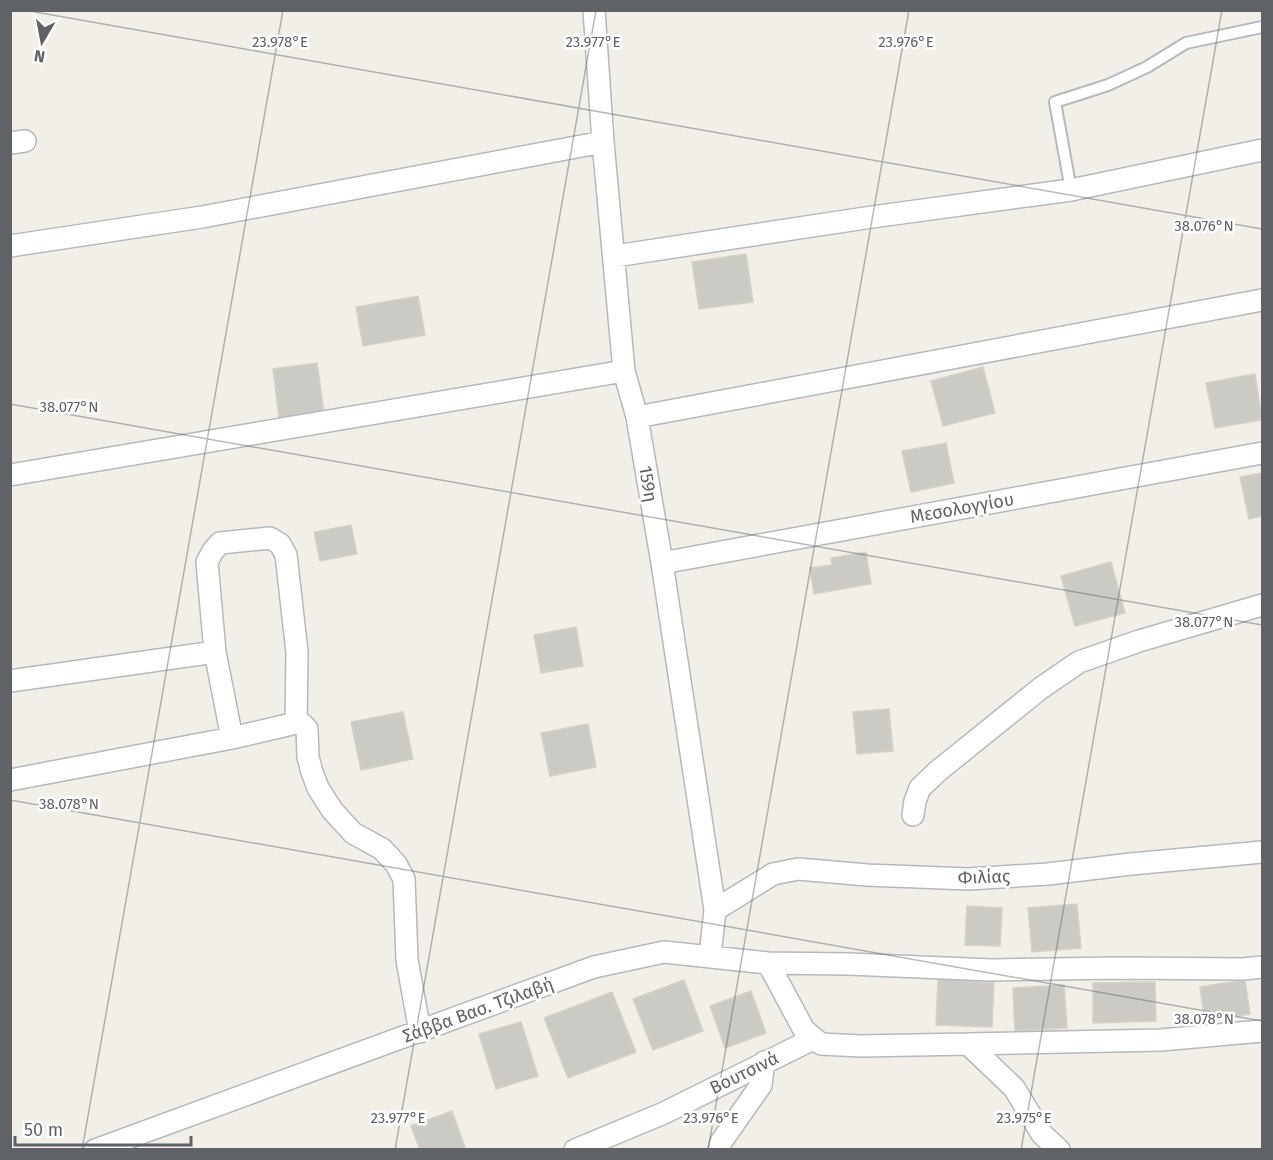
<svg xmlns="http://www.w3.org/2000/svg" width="1273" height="1160" font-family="'Fira Sans',sans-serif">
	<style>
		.building { fill: #cccac5; stroke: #d6d1c6; stroke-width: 1.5 }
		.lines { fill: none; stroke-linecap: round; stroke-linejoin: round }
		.service-casing { stroke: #b5b8bc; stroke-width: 14 }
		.minor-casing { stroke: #b5b8bc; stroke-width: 24 }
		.service { stroke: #fff; stroke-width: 10 }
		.minor { stroke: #fff; stroke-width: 21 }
		.ticks { fill: none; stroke: #5f6368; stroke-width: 1.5; stroke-opacity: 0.45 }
		.labels { text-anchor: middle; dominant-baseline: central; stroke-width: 5; stroke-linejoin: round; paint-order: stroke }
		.street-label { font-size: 18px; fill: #5f6368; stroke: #fff }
		.ticks-label { font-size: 15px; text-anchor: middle; fill: #5f6368; stroke: #fff; stroke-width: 5; stroke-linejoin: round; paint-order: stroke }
	</style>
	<rect width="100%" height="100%" fill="#f1efe8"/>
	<path class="building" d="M 746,254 L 753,302 L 699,309 L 692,262 Z
		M 418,296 L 425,335 L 363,346 L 356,307 Z
		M 317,363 L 324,413 L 279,418 L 273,369 Z
		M 983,367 L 995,413 L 943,426 L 931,381 Z
		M 1255,374 L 1262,420 L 1215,428 L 1206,383 Z
		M 946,443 L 954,483 L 911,492 L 902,451 Z
		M 1262,473 L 1262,516 L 1249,519 L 1240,477 Z
		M 351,525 L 357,554 L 320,561 L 314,532 Z
		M 866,552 L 871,584 L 814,594 L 810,568 L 832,565 L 831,558 Z
		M 1111,562 L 1125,613 L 1075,626 L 1061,576 Z
		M 576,627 L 583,666 L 541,673 L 534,635 Z
		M 889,709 L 893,751 L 857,754 L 853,712 Z
		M 403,712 L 413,759 L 361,770 L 351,722 Z
		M 588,724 L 596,767 L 550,776 L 541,733 Z
		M 1077,904 L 1081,948 L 1032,952 L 1028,908 Z
		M 967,906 L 1002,908 L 1000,946 L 965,945 Z
		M 938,979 L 994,983 L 992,1027 L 936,1025 Z
		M 684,980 L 703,1031 L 653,1050 L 633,999 Z
		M 1245,980 L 1250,1014 L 1205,1021 L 1200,987 Z
		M 1155,982 L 1156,1021 L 1093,1023 L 1093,983 Z
		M 1064,985 L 1067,1028 L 1015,1031 L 1013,988 Z
		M 751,991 L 766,1033 L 725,1048 L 710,1006 Z
		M 612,992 L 636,1052 L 568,1078 L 544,1018 Z
		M 521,1022 L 538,1076 L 496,1089 L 479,1034 Z
		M 452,1111 L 466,1150 L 420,1150 L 411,1126 Z"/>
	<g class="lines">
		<defs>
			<path id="service" d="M 1071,190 L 1055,102 L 1108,85 L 1147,67 L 1186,43 L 1262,27"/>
			<path id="minor" d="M 594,10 L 603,142 L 624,371 L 637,417 L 662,563 L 715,910 L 710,956
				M 10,143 L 25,141
				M 10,246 L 202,217 L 603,142
				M 615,256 L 872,217 L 1071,190 L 1262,150
				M 637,417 L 1262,300
				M 10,475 L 624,371
				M 662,563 L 1262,453
				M 10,681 L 215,652
				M 232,738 L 215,652 L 207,562 L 213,551 L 220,543 L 270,538 L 280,544 L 286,555 L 297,652 L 296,723
				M 10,780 L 232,738 L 296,723 L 302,724 L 307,729 L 308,757 L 312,772 L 318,788 L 332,810 L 353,833 L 382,849 L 396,864 L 404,879 L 407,960 L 420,1032
				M 913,815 L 915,801 L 920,788 L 938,771 L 1041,688 L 1079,662 L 1139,641 L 1262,605
				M 715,910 L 773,874 L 798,869 L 867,875 L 968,879 L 1048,874 L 1131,864 L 1262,852
				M 768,963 L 848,964 L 992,970 L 1119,968 L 1243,969 L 1262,967
				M 968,1044 L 1161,1040 L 1262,1031
				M 95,1150 L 594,967 L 664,952 L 768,963 L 804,1030 L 821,1044 L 861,1046 L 968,1044 L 1014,1088 L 1042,1134 L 1059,1150
				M 575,1150 L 664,1113 L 813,1039
				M 719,1150 L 721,1142 L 761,1085 L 764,1062"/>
		</defs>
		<use href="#service" class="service-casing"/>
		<use href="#minor" class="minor-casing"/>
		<use href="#service" class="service"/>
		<use href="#minor" class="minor"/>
	</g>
	<path class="ticks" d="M 24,10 L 1262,229M 10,404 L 1262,625M 10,800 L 1262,1021M 82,1150 L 283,10M 395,1150 L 596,10M 708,1150 L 909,10M 1021,1150 L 1222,10"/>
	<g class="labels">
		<g class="street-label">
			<text transform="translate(648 484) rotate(80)">159η</text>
			<text transform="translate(962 508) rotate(-10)">Μεσολογγίου</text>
			<text transform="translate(984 877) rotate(-2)">Φιλίας</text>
			<text transform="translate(478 1010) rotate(-20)">Σάββα Βασ. Τζιλαβή</text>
			<text transform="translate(744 1073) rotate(-26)">Βουτσινά</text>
		</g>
	</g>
	<g class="ticks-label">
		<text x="280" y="47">23.978°E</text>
		<text x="593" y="47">23.977°E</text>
		<text x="906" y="47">23.976°E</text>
		<text x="1204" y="231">38.076°N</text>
		<text x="69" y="412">38.077°N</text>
		<text x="1204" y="627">38.077°N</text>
		<text x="69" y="809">38.078°N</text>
		<text x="1204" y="1024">38.078°N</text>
		<text x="398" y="1123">23.977°E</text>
		<text x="711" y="1123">23.976°E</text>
		<text x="1024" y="1123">23.975°E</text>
	</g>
	<rect width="1273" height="1160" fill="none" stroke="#5f6368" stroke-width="24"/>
	<g transform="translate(42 42) rotate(190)" stroke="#ffffff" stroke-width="4.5" paint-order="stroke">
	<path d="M0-4.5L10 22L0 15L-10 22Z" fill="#5f6368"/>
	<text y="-9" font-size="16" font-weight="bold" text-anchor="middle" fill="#5f6368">N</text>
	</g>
	<path d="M15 1136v9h176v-9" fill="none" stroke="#5f6368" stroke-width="3"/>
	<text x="24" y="1136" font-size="18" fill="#5f6368" stroke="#ffffff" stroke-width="4.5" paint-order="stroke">50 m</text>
</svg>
